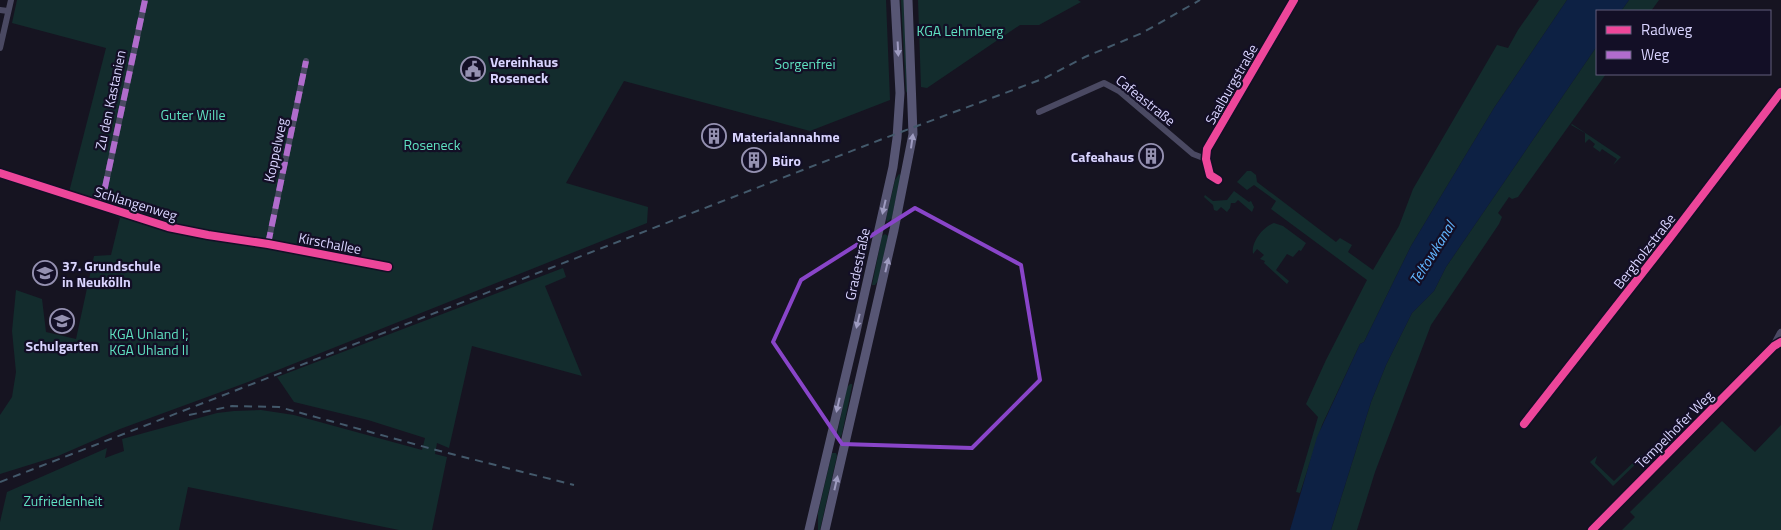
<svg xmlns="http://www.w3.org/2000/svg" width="1781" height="530" font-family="'Titillium Web',sans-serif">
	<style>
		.green { fill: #132c2d }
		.water { fill: #0d2144 }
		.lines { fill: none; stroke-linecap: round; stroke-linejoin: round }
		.minor { stroke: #4a4962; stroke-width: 6 }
		.tertiary { stroke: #4a4962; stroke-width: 8 }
		.secondary { stroke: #575674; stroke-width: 9 }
		.rail { stroke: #43596b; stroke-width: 2; stroke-dasharray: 8 6; stroke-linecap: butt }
		.quiet { stroke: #b06ccc; stroke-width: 6; stroke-dasharray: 12 6; stroke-linecap: butt }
		.cycleway-casing { stroke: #130f26; stroke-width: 11 }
		.cycleway { stroke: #ed469a; stroke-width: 8 }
		.oneway { fill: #9e9bc0 }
		.marked { fill: none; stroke: #8945c9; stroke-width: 4; stroke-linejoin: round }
		.labels { text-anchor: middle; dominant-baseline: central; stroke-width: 4.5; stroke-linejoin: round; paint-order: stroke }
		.park-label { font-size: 14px; fill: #5fe0c0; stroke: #130f26 }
		.poi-label { font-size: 14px; font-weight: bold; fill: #d9d4ff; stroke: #130f26; text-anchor: start }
		.street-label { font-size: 14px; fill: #d9d4ff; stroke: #130f26 }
		.water-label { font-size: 15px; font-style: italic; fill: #62b6ff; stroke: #130f26 }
	</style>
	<rect width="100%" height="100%" fill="#161421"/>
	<path class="green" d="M 17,0 L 886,0 L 890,100 L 810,131 L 624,81 L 566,183 L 648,207 L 647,223 L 248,382 L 120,429 L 58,456 L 0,474 L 0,415 L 12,397 L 16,372 L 12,331 L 16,290 L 42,299 L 46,332 L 76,339 L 94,256 L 111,255 L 120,218 L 68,196 L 106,48 L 12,23 Z
		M 901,0 L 904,0 L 907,91 L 906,93 Z
		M 918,0 L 1078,0 L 1081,2 L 1039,25 L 1020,25 L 927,88 L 921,87 Z
		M 1539,0 L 1567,0 L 1494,108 L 1411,246 L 1364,342 L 1360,344 L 1322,425 L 1300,493 L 1296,492 L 1318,417 L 1306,404 L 1326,360 L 1367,280 L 1271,209 L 1276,201 L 1254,185 L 1247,190 L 1237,182 L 1247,171 L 1251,171 L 1256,175 L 1257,182 L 1336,242 L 1340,238 L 1352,245 L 1348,252 L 1373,270 L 1399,226 L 1413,189 L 1497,45 L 1508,48 L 1518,30 Z
		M 1629,0 L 1659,0 L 1651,11 L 1621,11 Z
		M 1597,46 L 1597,74 L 1606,74 L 1518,197 L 1512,199 L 1509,197 L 1498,213 L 1502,217 L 1499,224 L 1431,325 L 1375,472 L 1357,530 L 1331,530 L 1371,402 L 1386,365 L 1412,313 L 1434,291 L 1446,267 Z
		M 1572,124 L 1621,157 L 1613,165 L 1617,159 L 1602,149 L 1600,152 L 1593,147 L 1595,144 L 1589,139 L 1585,143 L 1585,133 L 1571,125 Z
		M 899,174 L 901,175 L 892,218 L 887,222 L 886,219 L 895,180 Z
		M 1234,191 L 1249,202 L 1251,201 L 1254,207 L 1252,212 L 1238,200 L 1235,203 L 1231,203 L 1230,208 L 1227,212 L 1221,207 L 1217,211 L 1214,210 L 1213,205 L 1204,197 L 1205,195 L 1213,201 L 1227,200 Z
		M 1274,223 L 1283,226 L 1306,243 L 1301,251 L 1299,250 L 1293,257 L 1287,254 L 1276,270 L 1289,281 L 1287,284 L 1264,263 L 1265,261 L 1260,259 L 1264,255 L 1257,249 L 1253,254 C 1251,242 1263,227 1274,223 Z
		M 885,234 L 888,236 L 878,281 L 875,285 L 872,285 L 882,236 Z
		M 563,268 L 566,277 L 545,286 L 582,376 L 472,346 L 449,448 L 437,443 L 435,454 L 447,457 L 432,530 L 399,530 L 188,487 L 179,530 L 0,530 L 0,522 L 7,492 L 107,448 L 105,458 L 124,451 L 122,439 L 217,413 L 234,411 L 261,410 L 294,415 L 422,450 L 425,438 L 368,420 L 294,402 L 277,377 Z
		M 850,384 L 852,384 L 852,386 L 842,434 L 840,438 L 836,439 L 847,387 Z
		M 1722,421 L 1755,452 L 1781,425 L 1781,530 L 1622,530 L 1635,517 L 1630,512 Z
		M 832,453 L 836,453 L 837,456 L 820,530 L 818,530 L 818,513 Z
		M 1641,455 L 1643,457 L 1613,486 L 1590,462 L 1597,456 L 1595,463 L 1614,481 Z"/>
	<path class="water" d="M 1567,0 L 1629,0 L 1621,11 L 1597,11 L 1597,46 L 1446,267 L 1434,291 L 1412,313 L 1386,365 L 1371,402 L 1331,530 L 1290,530 L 1317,437 L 1360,344 L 1364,342 L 1411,246 L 1494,108 Z"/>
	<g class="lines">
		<path class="minor" d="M 0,10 L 8,11
			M 0,48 L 11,0
			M 1039,112 L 1104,83 L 1119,91 L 1193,154 L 1206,159
			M 0,173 L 168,227 L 208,235 L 268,244 L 388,267
			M 1218,180 L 1210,175 L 1206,159 L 1207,149 L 1294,0
			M 101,206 L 145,0
			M 268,244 L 306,61
			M 1524,424 L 1669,239 L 1781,92"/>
		<path class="tertiary" d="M 1774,346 L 1781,333
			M 1592,530 L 1774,346 L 1781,342"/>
		<path class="secondary" d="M 809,530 L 855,336 L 893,167 L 897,138 L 900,93 L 895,0
			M 825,530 L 894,230 L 913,134 L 908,0"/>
		<path class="rail" d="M 189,415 L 232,406 L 279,407 L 436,450 L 574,485
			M 0,482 L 885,138 L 1045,78 L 1085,57 L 1142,33 L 1200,0"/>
		<path class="quiet" d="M 101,206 L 145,0
			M 268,244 L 306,61"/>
		<defs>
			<path id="cycleway" d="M 0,173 L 168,227 L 208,235 L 268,244 L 388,267
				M 1218,180 L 1210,175 L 1206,159 L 1207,149 L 1294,0
				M 1524,424 L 1669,239 L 1781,92
				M 1592,530 L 1774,346 L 1781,342"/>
		</defs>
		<use href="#cycleway" class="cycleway-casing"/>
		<use href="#cycleway" class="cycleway"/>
	</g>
	<defs><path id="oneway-solid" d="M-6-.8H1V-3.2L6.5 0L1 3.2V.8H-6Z" transform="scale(1.25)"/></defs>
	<g class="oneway">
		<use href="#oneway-solid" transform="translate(898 49) rotate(87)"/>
		<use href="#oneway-solid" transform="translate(912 141) rotate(-82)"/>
		<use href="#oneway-solid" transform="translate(884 207) rotate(103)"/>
		<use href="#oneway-solid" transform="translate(887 265) rotate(-77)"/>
		<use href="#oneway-solid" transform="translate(858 321) rotate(103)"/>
		<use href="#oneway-solid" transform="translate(838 405) rotate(103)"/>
		<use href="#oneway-solid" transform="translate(836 483) rotate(-77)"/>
	</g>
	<path class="marked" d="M 915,208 L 1021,265 L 1040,380 L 972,448 L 842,444 L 773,342 L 801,280 Z"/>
	<defs>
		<symbol id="civic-ring" viewBox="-11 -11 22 22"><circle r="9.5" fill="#130f26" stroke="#9591b1" stroke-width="1.5"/><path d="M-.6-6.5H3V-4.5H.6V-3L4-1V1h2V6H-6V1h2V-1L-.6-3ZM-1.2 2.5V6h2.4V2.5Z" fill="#9591b1"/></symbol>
		<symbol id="building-ring" viewBox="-11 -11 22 22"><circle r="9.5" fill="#130f26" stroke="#9591b1" stroke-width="1.5"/><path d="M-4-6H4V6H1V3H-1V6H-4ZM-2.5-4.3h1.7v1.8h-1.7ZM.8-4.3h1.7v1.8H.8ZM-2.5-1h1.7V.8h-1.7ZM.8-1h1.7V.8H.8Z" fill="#9591b1"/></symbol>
		<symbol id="school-ring" viewBox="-11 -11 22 22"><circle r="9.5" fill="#130f26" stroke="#9591b1" stroke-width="1.5"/><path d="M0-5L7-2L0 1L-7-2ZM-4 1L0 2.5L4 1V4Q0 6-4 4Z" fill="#9591b1"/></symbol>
	</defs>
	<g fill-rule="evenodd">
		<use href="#civic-ring" x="459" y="55" width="28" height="28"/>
		<use href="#building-ring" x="700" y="122" width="28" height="28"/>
		<use href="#building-ring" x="1137" y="142" width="28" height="28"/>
		<use href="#building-ring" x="740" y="146" width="28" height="28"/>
		<use href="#school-ring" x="31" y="259" width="28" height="28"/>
		<use href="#school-ring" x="48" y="307" width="28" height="28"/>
	</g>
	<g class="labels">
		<g class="park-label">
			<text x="960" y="30">KGA Lehmberg</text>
			<text x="805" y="63">Sorgenfrei</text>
			<text x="193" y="114">Guter Wille</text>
			<text x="432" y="144">Roseneck</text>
			<text x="149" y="333">KGA Unland I;<tspan x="149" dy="16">KGA Uhland II</tspan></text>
			<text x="63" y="500">Zufriedenheit</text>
		</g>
		<g class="poi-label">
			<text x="490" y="61">Vereinhaus<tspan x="490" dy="16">Roseneck</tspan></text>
			<text x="732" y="136">Materialannahme</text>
			<text x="1134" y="156" text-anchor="end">Cafeahaus</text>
			<text x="772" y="160">Büro</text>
			<text x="62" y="265">37. Grundschule<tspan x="62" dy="16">in Neukölln</tspan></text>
			<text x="62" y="345" text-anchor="middle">Schulgarten</text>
		</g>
		<g class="street-label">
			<text transform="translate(1231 84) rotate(-60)">Saalburgstraße</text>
			<text transform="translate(110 100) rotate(-78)">Zu den Kastanien</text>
			<text transform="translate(1146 100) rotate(39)">Cafeastraße</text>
			<text transform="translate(275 150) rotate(-78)">Koppelweg</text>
			<text transform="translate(136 203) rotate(17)">Schlangenweg</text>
			<text transform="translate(330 243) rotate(11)">Kirschallee</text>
			<text transform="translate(1644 251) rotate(-52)">Bergholzstraße</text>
			<text transform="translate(857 264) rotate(-78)">Gradestraße</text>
			<text transform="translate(1674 429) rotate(-45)">Tempelhofer Weg</text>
		</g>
		<g class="water-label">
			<text transform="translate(1432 253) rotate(-58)">Teltowkanal</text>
		</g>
	</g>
	<rect x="1596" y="10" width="175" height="65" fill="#130f26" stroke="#625e7d"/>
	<rect x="1606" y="26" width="25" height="8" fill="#ed469a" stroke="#625e7d"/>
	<text x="1641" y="35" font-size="15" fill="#d9d4ff">Radweg</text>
	<rect x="1606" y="51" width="25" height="8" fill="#b06ccc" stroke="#625e7d"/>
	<text x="1641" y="60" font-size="15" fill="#d9d4ff">Weg</text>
</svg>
